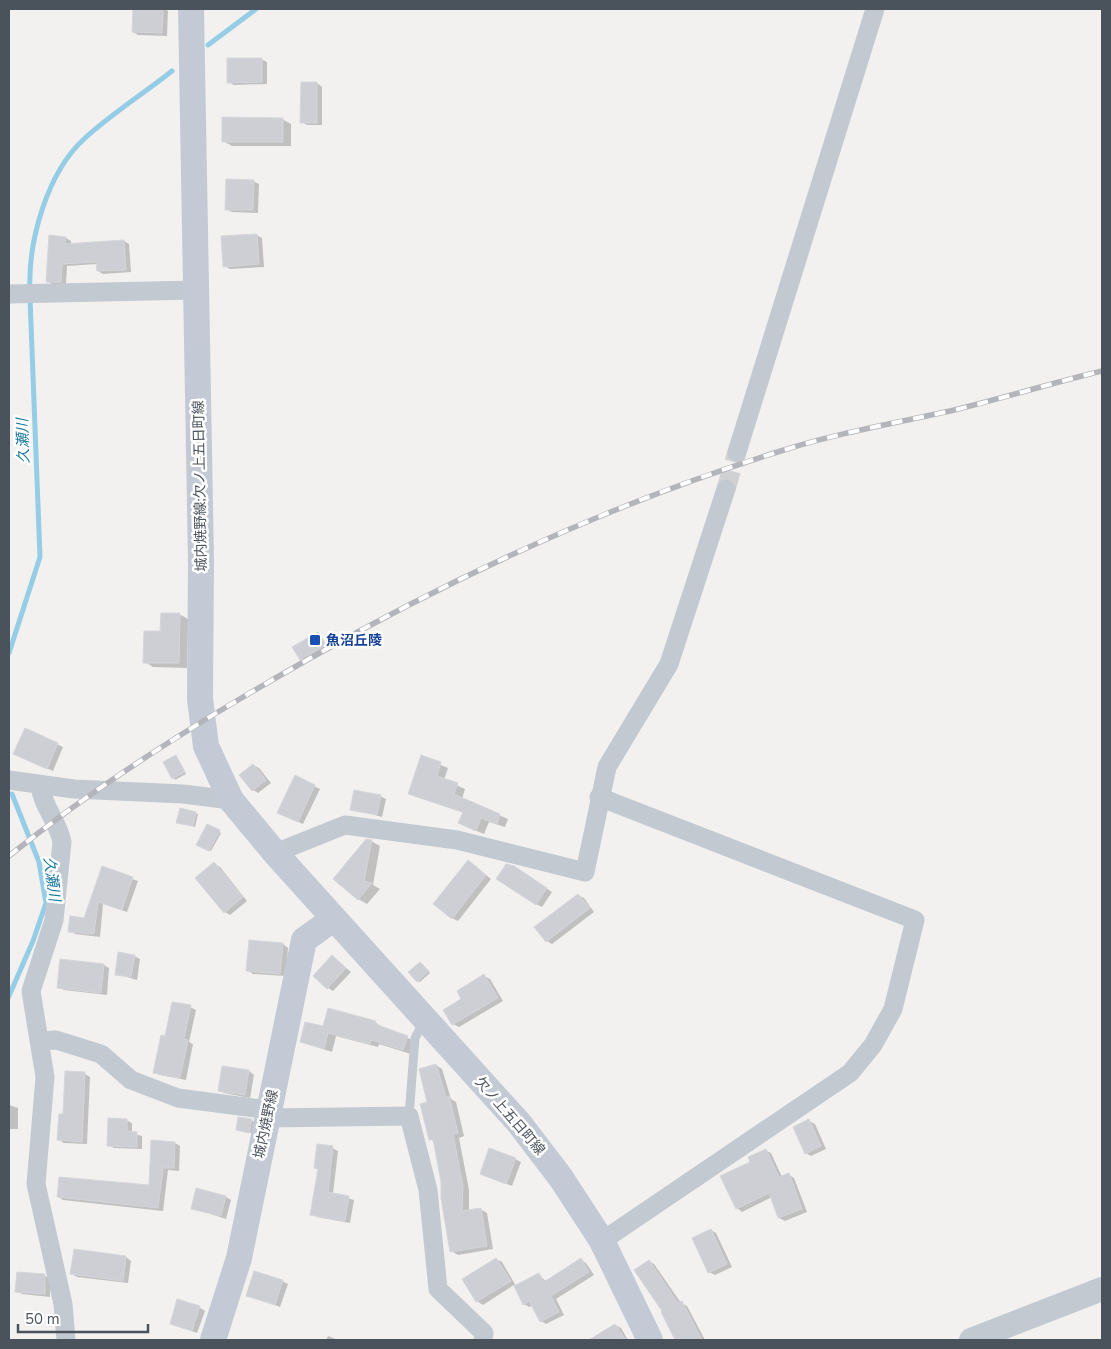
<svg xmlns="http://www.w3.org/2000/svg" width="1111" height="1349" font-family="'Nunito Sans','Noto Sans JP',sans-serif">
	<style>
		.shadow { fill: #0003 }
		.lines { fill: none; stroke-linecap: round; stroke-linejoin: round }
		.stream { stroke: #94cde5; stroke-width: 5 }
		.building { fill: #cecfd4; stroke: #d5d6db }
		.minor-tunnel { stroke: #d0d1d2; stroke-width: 19; stroke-dasharray: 19 9; stroke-linecap: butt }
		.service { stroke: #c2c9d1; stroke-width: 9 }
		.minor { stroke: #c2c9d1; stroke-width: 19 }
		.tertiary { stroke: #c2c9d1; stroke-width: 24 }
		.secondary { stroke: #c3cad5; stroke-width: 26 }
		.rail-casing { stroke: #b3b5ba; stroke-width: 5.5 }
		.rail { stroke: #fff; stroke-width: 4; stroke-dasharray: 11; stroke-linecap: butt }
		.transit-dot { fill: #1a4fb4; stroke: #fff; stroke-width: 2 }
		.labels { text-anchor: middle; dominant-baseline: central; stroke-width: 5; stroke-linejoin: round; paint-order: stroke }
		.street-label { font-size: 14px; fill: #4a525c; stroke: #fff }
		.transit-label { font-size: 14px; font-weight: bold; fill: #164399; stroke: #fff; text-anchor: start }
		.water-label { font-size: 15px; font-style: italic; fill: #1979a0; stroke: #fff }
	</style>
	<rect width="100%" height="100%" fill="#f2f1f0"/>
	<path class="shadow" d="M 134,9 L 165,9 L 168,11 L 167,36 L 138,35 L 133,32 Z
		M 261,59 L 267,62 L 267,84 L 234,85 L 228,82 Z
		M 317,83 L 322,87 L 322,125 L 307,125 L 302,122 Z
		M 282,119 L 291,124 L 291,146 L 232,146 L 223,141 Z
		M 253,181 L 259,184 L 258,213 L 232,212 L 226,209 Z
		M 256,235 L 262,238 L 264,267 L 230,269 L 225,266 Z
		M 51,236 L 66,238 L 71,241 L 71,245 L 124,241 L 129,244 L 131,272 L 103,274 L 98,271 L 97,264 L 67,266 L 66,284 L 52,284 L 47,281 Z
		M 179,614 L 188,619 L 187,668 L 153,667 L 145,662 L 162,633 Z
		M 318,633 L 327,646 L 303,660 L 300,659 Z
		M 26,730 L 63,747 L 53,771 L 20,757 Z
		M 176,757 L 186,774 L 175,780 L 165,763 Z
		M 422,757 L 448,768 L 444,780 L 465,789 L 462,799 L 508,819 L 505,827 L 489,822 L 484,834 L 467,827 L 464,813 L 409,794 Z
		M 253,765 L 259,768 L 271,783 L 258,793 L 253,790 Z
		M 296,777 L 320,789 L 303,824 L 284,815 Z
		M 380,796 L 386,799 L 382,817 L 351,809 Z
		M 181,809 L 198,814 L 195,827 L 180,823 Z
		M 208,826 L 221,833 L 211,851 L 198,844 Z
		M 371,841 L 380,846 L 373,885 L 380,889 L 367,904 L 358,899 Z
		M 214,864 L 220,867 L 247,901 L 230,915 L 225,912 Z
		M 473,865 L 491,879 L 458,921 L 452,918 Z
		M 103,868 L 138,881 L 127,912 L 103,904 L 100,937 L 75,934 L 70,931 L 85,919 Z
		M 520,871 L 552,892 L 542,907 L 536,904 Z
		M 578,895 L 584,898 L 594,912 L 552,944 L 547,941 Z
		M 283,944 L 288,948 L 286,976 L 253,974 L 247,970 Z
		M 134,956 L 140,959 L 137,980 L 117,974 Z
		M 333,957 L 351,972 L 333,991 L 328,988 Z
		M 61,961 L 104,965 L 109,968 L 107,995 L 64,990 L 58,987 Z
		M 422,964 L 430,973 L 420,982 L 417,981 Z
		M 484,976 L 490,979 L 503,1001 L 459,1027 L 453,1024 Z
		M 190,1007 L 196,1010 L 189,1042 L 193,1044 L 186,1080 L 160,1075 L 155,1072 L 166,1037 Z
		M 375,1022 L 383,1028 L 415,1041 L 411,1054 L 379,1044 L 378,1047 L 336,1036 L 332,1052 L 301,1042 L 324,1028 Z
		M 436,1065 L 442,1069 L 451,1099 L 456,1102 L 464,1136 L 459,1138 L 469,1190 L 469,1211 L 480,1209 L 487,1213 L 493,1249 L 458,1255 L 451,1251 L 442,1181 L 434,1142 L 430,1139 L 429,1103 L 420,1073 L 420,1070 Z
		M 249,1071 L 254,1075 L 250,1098 L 224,1093 L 219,1090 Z
		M 85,1074 L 90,1077 L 87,1144 L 64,1143 L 59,1140 Z
		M 9,1105 L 18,1108 L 18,1129 L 9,1129 Z
		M 126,1120 L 132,1123 L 132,1133 L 142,1136 L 142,1149 L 114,1148 L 109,1145 Z
		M 252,1120 L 254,1122 L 252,1133 L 237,1130 Z
		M 809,1121 L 815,1124 L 826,1149 L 811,1156 L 806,1153 Z
		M 175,1143 L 180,1146 L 179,1171 L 168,1170 L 163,1211 L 63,1200 L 58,1197 L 150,1186 Z
		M 332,1148 L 338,1151 L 333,1194 L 354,1200 L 350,1223 L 317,1217 L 312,1214 L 319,1170 L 315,1168 Z
		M 765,1150 L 771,1153 L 782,1177 L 789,1175 L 794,1178 L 807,1212 L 785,1221 L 779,1218 L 772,1197 L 742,1212 L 737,1208 L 752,1162 Z
		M 515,1159 L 521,1162 L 512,1186 L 481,1174 Z
		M 226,1197 L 231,1200 L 226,1219 L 192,1208 Z
		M 711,1230 L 716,1233 L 732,1267 L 715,1275 L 709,1272 Z
		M 126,1257 L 131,1261 L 128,1283 L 77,1277 L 72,1274 Z
		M 496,1259 L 502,1262 L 516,1286 L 539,1275 L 547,1282 L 581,1260 L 586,1263 L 594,1275 L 556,1299 L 564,1315 L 546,1324 L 541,1321 L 533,1305 L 529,1307 L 524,1304 L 514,1285 L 483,1305 L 477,1301 Z
		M 649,1261 L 654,1264 L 681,1303 L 687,1306 L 705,1340 L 677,1340 L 662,1313 L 664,1312 Z
		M 44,1275 L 50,1279 L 50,1297 L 22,1294 L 16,1291 Z
		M 282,1281 L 288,1284 L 280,1307 L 247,1295 Z
		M 199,1307 L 205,1311 L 197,1333 L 171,1324 Z
		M 615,1325 L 621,1328 L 628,1340 L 597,1340 L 595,1338 Z
		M 328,1336 L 338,1340 L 326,1340 Z"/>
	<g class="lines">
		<path class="stream" d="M 208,45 L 256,9
			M 30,290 C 28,241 47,173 84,139 C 111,114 143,94 172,71
			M 9,653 L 40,557 L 30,298
			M 9,996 L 33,941 L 46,903 L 39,862 L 12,794"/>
	</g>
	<path class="building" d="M 133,9 L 163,9 L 162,33 L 132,32 Z
		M 227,58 L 262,58 L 262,82 L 227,83 Z
		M 301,82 L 317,82 L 317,123 L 300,123 Z
		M 222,117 L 283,118 L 283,142 L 222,142 Z
		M 226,179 L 254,180 L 253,210 L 225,210 Z
		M 257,234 L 259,264 L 223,267 L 221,236 Z
		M 49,235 L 66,237 L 65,244 L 124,240 L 126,270 L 97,271 L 96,262 L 62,264 L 61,282 L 46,282 Z
		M 161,613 L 180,613 L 179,663 L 143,663 L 144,631 L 160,631 Z
		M 318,632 L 326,645 L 300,660 L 292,647 Z
		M 25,728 L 58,743 L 47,769 L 13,754 Z
		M 176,755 L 185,772 L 172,779 L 163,762 Z
		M 421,755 L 441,762 L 437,776 L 458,783 L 454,794 L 500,814 L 497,824 L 481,818 L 476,831 L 458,823 L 463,812 L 408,794 Z
		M 253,764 L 266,780 L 252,791 L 239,775 Z
		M 295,775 L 315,785 L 298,822 L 277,813 Z
		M 354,790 L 381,795 L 377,815 L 350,810 Z
		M 180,808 L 196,812 L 193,826 L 176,823 Z
		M 207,824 L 220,830 L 209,851 L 196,845 Z
		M 366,839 L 372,840 L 364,881 L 372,883 L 358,900 L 333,879 Z
		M 468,860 L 486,875 L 452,919 L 433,904 Z
		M 214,862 L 243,897 L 224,913 L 195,878 Z
		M 506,864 L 514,866 L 547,888 L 536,905 L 496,879 Z
		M 102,866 L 133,877 L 122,910 L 98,902 L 94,934 L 68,932 L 70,916 L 84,918 Z
		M 578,894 L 590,908 L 546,942 L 534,927 Z
		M 249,940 L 283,943 L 280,974 L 246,971 Z
		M 118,952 L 135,955 L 131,977 L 115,975 Z
		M 332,955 L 346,968 L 327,989 L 313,976 Z
		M 60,959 L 104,964 L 101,993 L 57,988 Z
		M 420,962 L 429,971 L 417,982 L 408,972 Z
		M 484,974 L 498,998 L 452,1025 L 443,1010 L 461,999 L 457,991 Z
		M 172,1002 L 191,1005 L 184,1039 L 188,1040 L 180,1078 L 153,1073 L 161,1035 L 165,1036 Z
		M 328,1008 L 376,1021 L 375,1024 L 408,1036 L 403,1050 L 371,1040 L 370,1044 L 328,1033 L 324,1049 L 300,1042 L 305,1022 L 323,1026 Z
		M 436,1064 L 446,1097 L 449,1096 L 458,1133 L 453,1134 L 463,1186 L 462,1211 L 481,1208 L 487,1246 L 450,1252 L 441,1198 L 441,1182 L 433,1139 L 429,1140 L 420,1104 L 427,1102 L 419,1069 Z
		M 222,1066 L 249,1070 L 245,1095 L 218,1091 Z
		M 65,1071 L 85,1072 L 82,1142 L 57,1140 L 59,1114 L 63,1114 Z
		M 238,1117 L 252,1119 L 249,1133 L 236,1130 Z
		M 108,1118 L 127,1119 L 127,1131 L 137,1132 L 137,1147 L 107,1146 Z
		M 809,1119 L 821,1146 L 805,1154 L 793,1127 Z
		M 151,1140 L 175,1142 L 174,1168 L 163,1168 L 158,1208 L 57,1197 L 59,1177 L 149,1185 Z
		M 317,1144 L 333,1146 L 328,1192 L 349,1196 L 345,1221 L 310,1215 L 318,1169 L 314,1168 Z
		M 489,1148 L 516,1158 L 506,1184 L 480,1174 Z
		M 766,1149 L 779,1177 L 789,1173 L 802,1209 L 778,1218 L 769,1193 L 736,1209 L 720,1176 L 750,1162 L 748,1157 Z
		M 196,1188 L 226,1196 L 221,1216 L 191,1209 Z
		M 711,1229 L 727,1264 L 708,1273 L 692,1238 Z
		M 74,1249 L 126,1256 L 123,1281 L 70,1274 Z
		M 496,1258 L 511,1281 L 476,1302 L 462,1279 Z
		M 581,1258 L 589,1272 L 551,1296 L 559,1312 L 540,1322 L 529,1301 L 523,1305 L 514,1286 L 539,1273 L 544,1282 Z
		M 649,1260 L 678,1303 L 682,1301 L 702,1340 L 675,1340 L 661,1312 L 662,1311 L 634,1270 Z
		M 254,1271 L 283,1280 L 275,1305 L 246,1296 Z
		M 17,1272 L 45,1274 L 45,1294 L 15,1292 Z
		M 177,1299 L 200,1306 L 192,1331 L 170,1324 Z
		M 615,1324 L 626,1340 L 589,1340 Z"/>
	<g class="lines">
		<path class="minor-tunnel" d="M 726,489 L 737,452"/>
		<path class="service" d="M 409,1116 L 415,1038 L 424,1021"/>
		<path class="minor" d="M 9,294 L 197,290
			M 737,452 L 875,9
			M 9,780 L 74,789 L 183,794 L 231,800
			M 40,785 C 42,806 58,821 62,842 L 54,920 L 31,991 L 45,1077 L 36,1184 L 63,1304 L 66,1340
			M 599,797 L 915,920 L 893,1009 L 873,1045 L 850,1073 L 602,1241
			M 275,853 L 345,825 L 457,840 L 585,872 L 607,767 L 669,664 L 726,489
			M 39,1041 L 56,1040 L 101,1054 L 131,1080 L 178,1098 L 269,1110
			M 267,1118 L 409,1116 L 428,1190 L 438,1289 L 484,1333 L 483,1340"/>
		<path class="tertiary" d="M 971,1340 L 1102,1289"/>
		<path class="secondary" d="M 191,9 L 201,561 L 200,699 L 206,746 L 231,800 L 275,853 L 519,1123 L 561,1178 L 602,1241 L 650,1340
			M 213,1340 L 239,1258 L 304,940 L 333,919"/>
		<defs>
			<path id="rail" d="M 9,856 C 102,781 203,719 307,660 C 459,574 618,501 784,450 C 838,433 895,423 950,411 C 1001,399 1051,383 1102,371"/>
		</defs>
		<use href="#rail" class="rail-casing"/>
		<use href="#rail" class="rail"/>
	</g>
	<rect class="transit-dot" x="309" y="634" width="12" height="12" rx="2.5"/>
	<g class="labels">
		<g class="street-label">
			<text transform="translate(200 486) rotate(-91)">城内焼野線;欠ノ上五日町線</text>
			<text transform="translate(510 1116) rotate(49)">欠ノ上五日町線</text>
			<text transform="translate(266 1124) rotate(-78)">城内焼野線</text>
		</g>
		<g class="transit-label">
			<text x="326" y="640">魚沼丘陵</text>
		</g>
		<g class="water-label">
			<text transform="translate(23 441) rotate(-92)">久瀬川</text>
			<text transform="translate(52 879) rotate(82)">久瀬川</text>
		</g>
	</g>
	<rect width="1111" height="1349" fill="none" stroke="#4a525c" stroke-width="20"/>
	<path d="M18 1324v8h130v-8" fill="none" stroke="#4a525c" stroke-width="2.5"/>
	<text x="25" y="1324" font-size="15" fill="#4a525c" stroke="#ffffff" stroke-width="4" paint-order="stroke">50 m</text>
</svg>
